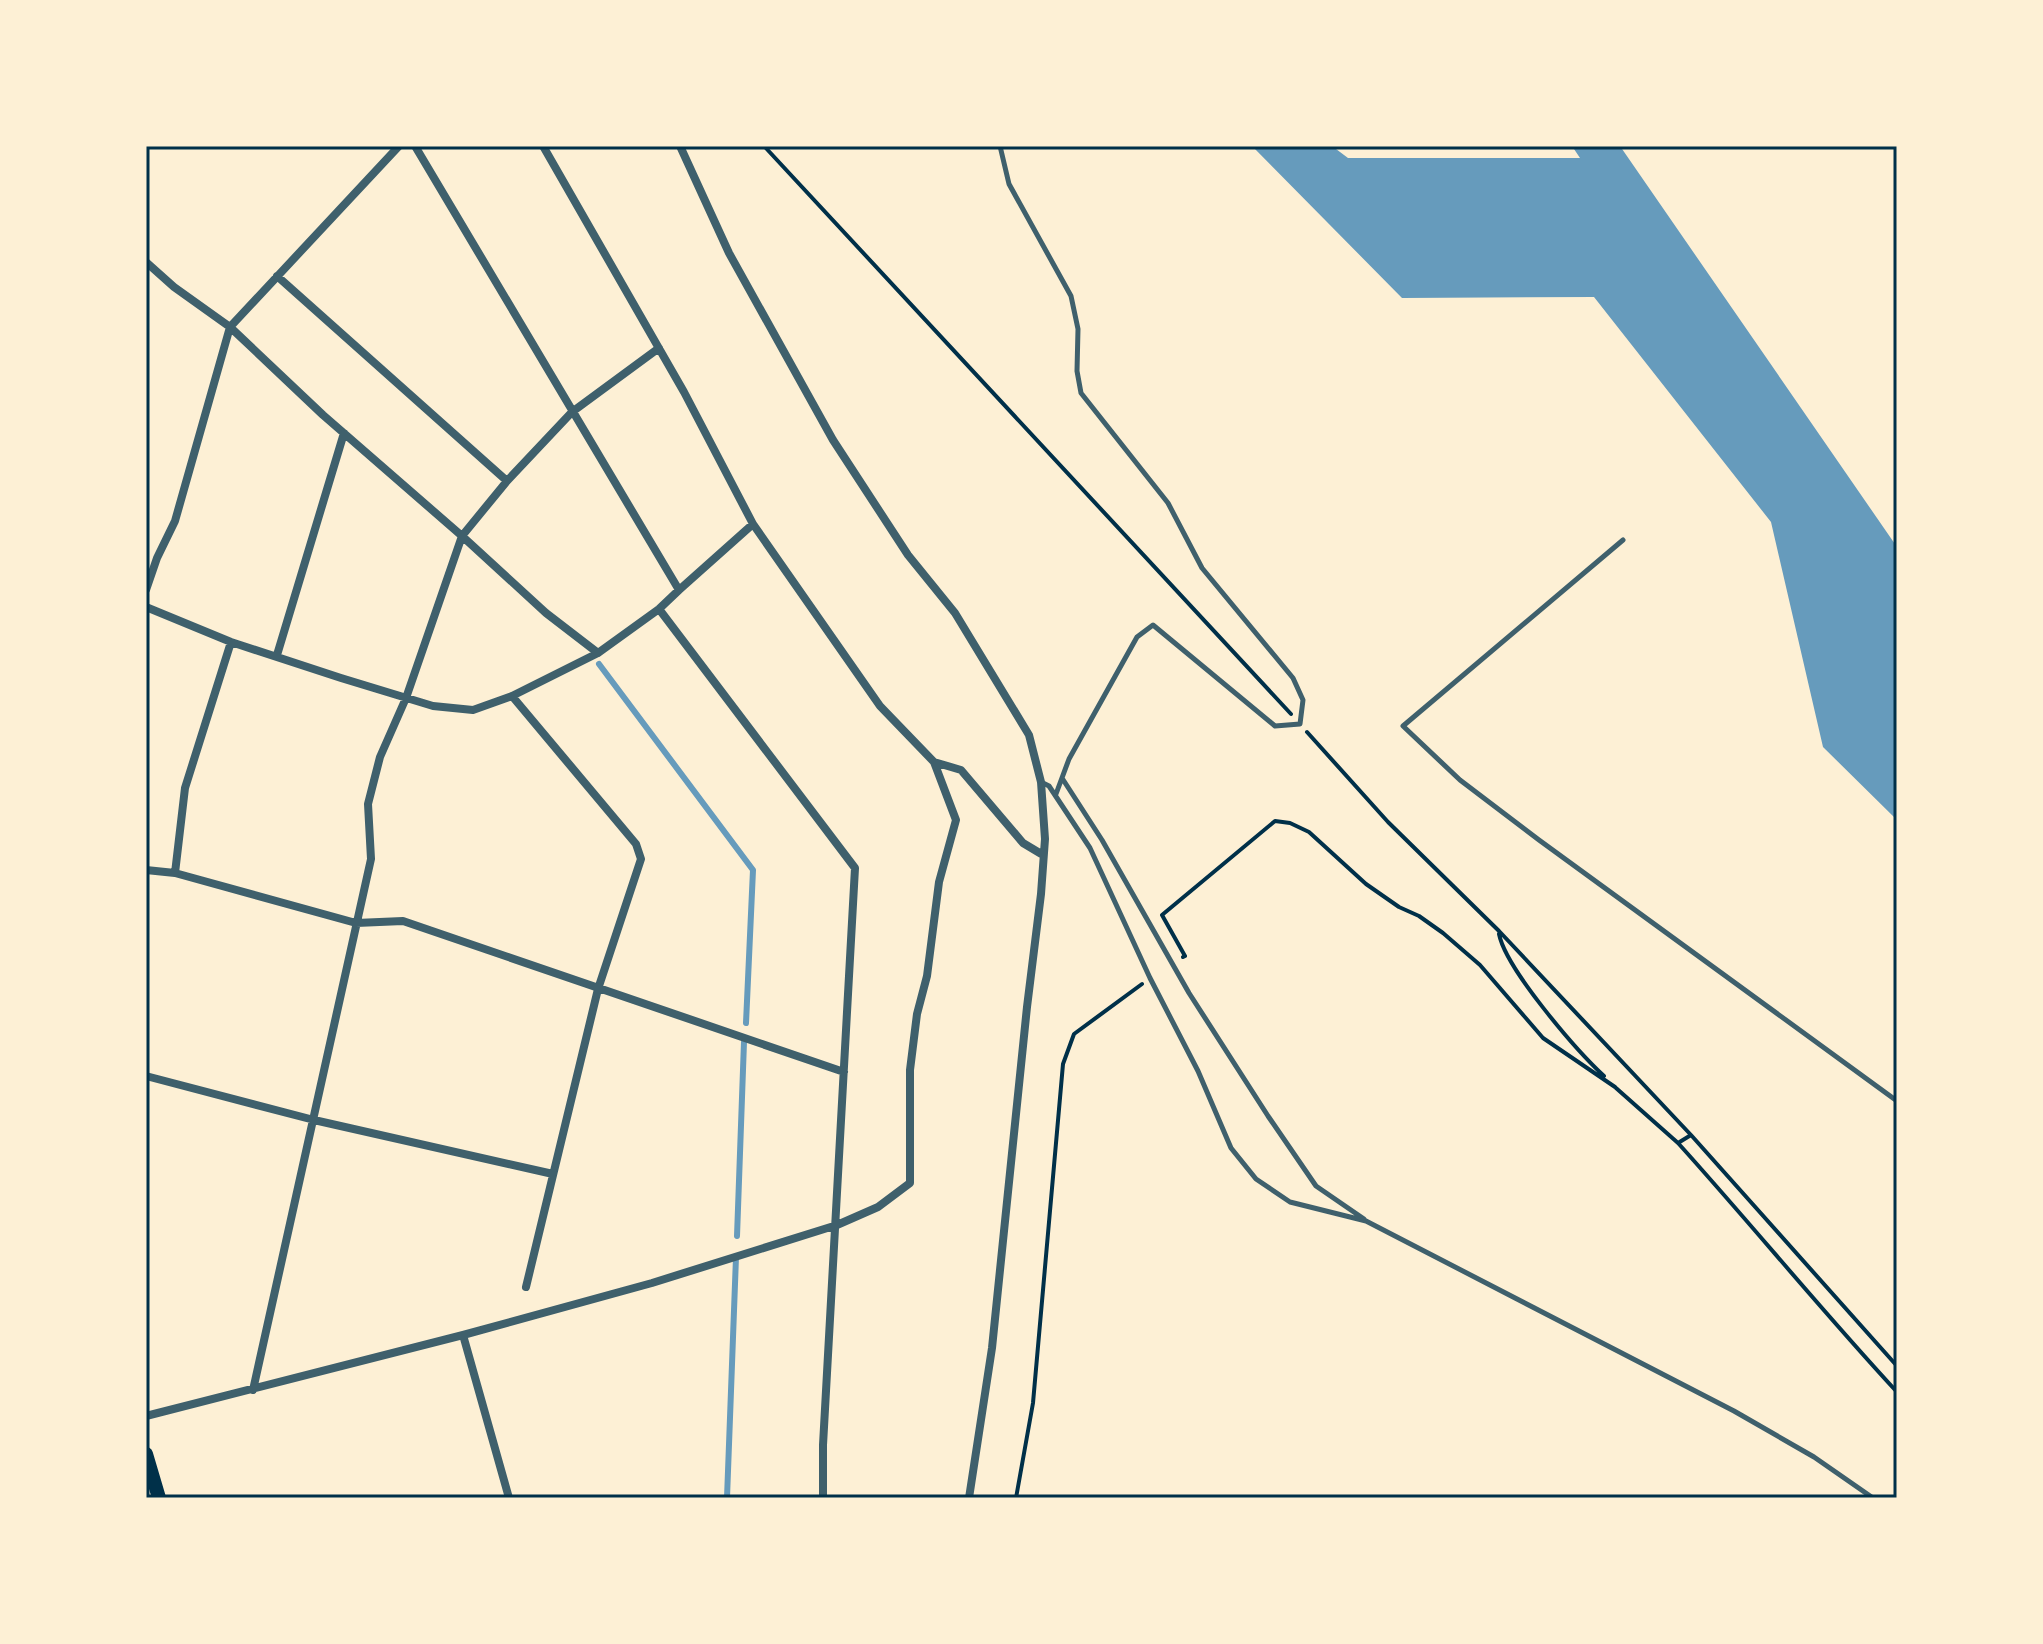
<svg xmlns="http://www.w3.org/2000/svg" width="2043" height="1644" font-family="'Work Sans',sans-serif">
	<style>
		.water { fill: #669bbc }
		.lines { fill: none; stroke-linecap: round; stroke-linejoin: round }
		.stream { stroke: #669bbc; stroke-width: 6 }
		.path { stroke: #003049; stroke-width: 4 }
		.service { stroke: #3f606c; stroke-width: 5 }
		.minor { stroke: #3f606c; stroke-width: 8 }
		.secondary { stroke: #003049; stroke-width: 14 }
		.neatline { fill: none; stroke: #003049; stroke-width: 3 }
	</style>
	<rect width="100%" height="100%" fill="#fdf0d5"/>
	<path class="water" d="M 1252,146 L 1332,146 L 1348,158 L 1580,158 L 1572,146 L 1620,146 L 1897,547 L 1897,820 L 1823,747 L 1771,522 L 1594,297 L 1402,298 Z"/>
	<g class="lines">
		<path class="stream" d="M 599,664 L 753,870 L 746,1023
			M 737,1236 L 744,1042
			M 727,1498 L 736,1257"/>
		<path class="path" d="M 764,146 L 1291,714
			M 1307,732 L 1388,822 L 1499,931 L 1691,1135 L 1897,1366
			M 1499,934 C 1506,969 1576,1050 1604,1076
			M 1183,957 L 1185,956 L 1162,915 L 1275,821 L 1290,823 L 1309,832 L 1366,884 L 1399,907 L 1419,916 L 1443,933 L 1480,965 L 1543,1038 L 1615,1087
			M 1616,1088 L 1678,1143 L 1691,1135
			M 1678,1143 C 1752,1225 1822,1311 1897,1392
			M 1016,1498 L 1033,1403 L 1063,1064 L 1074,1034 L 1142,984"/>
		<path class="service" d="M 1000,146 L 1009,184 L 1071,296 L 1078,329 L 1077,371 L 1081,393 L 1168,503 L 1202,568 L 1293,678 L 1303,700 L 1300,724 L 1275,726 L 1153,625 L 1137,637 L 1069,759 L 1056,794
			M 1623,540 L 1403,726 L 1460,780 L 1539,840 L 1897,1101
			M 1062,778 L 1102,840 L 1189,993 L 1268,1116 L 1316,1186 L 1364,1219
			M 1041,782 L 1049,786 L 1090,848 L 1150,978 L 1198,1071 L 1231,1148 L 1256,1179 L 1290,1202 L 1366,1221 L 1734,1411 L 1814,1457 L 1873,1498"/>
		<path class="minor" d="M 543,146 L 684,392 L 753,524 L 880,706 L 934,762 L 961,770 L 1023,843 L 1043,855
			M 680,146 L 729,253 L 833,440 L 908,555 L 955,613 L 1029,735 L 1041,782 L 1045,839 L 1041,894 L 1027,1007 L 992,1348 L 969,1498
			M 146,262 L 174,287 L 230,327 L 323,415 L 462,536 L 546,613 L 598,653
			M 277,276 L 507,481
			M 146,590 L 157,558 L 175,521 L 230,327 L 399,146
			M 679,590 L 753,524
			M 146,607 L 231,642 L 341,678 L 433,706 L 473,710 L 512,696 L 598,653 L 659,609 L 679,590 L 415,146
			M 659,609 L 855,868 L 823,1445 L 823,1498
			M 277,655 L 344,433
			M 512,696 L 636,844 L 641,859 L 598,989 L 526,1287
			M 146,870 L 175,873 L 356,923 L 403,921 L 844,1072
			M 175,873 L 185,788 L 231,642
			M 146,1076 L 314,1120 L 553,1174
			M 463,1335 L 509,1498
			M 253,1390 L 371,859 L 368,804 L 380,757 L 406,698 L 462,536 L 507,481 L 572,412 L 659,348
			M 146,1416 L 463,1335 L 652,1283 L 837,1225 L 878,1207 L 910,1183 L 910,1070 L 917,1014 L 927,976 L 939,882 L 956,820 L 934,762"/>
		<path class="secondary" d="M 146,1454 L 159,1498"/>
	</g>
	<rect width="2043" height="1644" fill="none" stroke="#fdf0d5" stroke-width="296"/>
	<rect x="148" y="148" width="1747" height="1348" class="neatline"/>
</svg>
